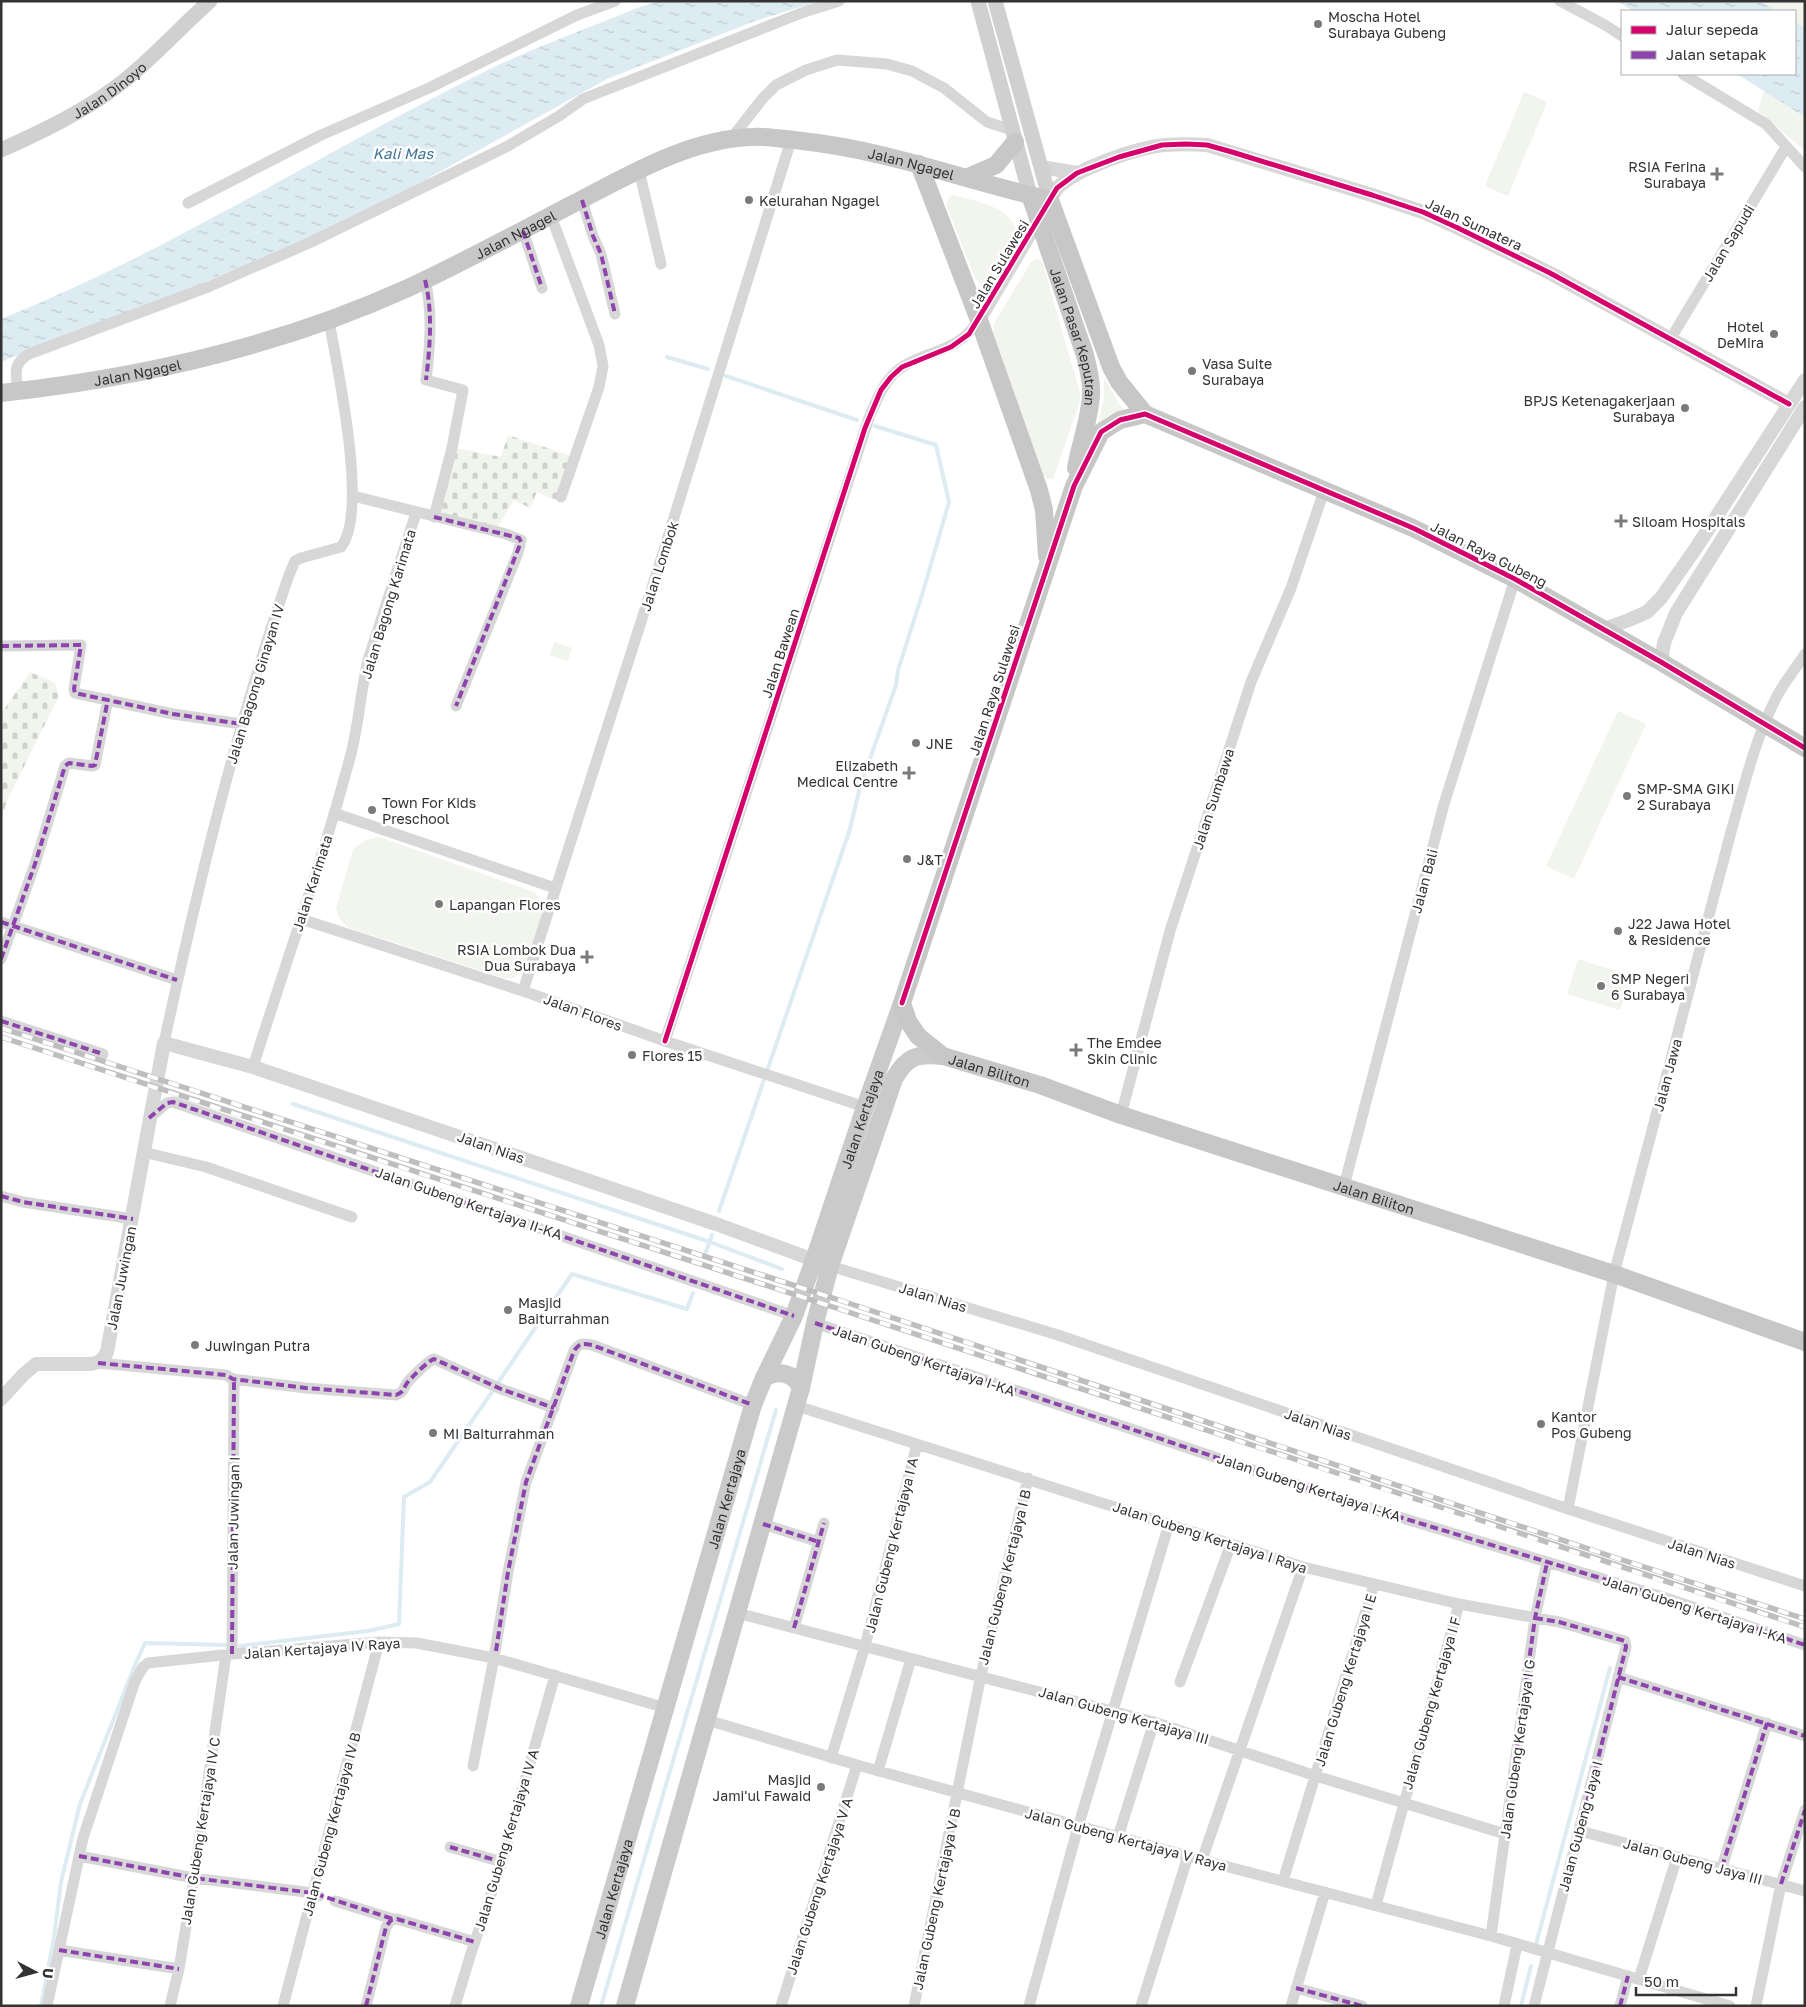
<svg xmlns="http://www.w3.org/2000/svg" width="1806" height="2007" font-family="'Golos Text',sans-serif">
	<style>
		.cemetery { fill: url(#cemetery-stones) }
		.park { fill: #f1f5ed }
		.water { fill: url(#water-ripples) }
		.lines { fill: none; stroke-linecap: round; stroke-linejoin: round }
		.stream { stroke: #ddebf3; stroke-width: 4 }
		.minor { stroke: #d7d7d7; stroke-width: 11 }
		.tertiary { stroke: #d7d7d7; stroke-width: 14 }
		.secondary { stroke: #d0d0d0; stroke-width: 15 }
		.primary { stroke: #cacaca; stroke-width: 18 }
		.trunk { stroke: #c7c7c7; stroke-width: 18 }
		.rail-casing { stroke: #bebebe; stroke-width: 5.5 }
		.rail { stroke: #fff; stroke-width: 4; stroke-dasharray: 11; stroke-linecap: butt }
		.quiet { stroke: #8e44ad; stroke-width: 4; stroke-dasharray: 8 4; stroke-linecap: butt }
		.cycleway-casing { stroke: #fff; stroke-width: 8 }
		.cycleway { stroke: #d6006c; stroke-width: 5 }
		.poi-dot { fill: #7a7a7a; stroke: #fff; stroke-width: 2 }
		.labels { text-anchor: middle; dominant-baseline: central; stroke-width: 5; stroke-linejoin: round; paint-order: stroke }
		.poi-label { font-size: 14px; fill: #333; stroke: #fff; text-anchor: start }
		.street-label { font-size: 14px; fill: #333; stroke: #fff }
		.water-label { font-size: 15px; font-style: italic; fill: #3f7597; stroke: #fff }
	</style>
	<defs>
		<pattern id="cemetery-stones" width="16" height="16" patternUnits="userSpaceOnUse" patternTransform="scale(1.25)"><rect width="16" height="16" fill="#f1f5ed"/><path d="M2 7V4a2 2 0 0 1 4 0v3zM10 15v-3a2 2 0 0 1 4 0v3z" fill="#cfd2cc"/></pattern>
		<pattern id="water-ripples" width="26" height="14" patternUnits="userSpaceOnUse" patternTransform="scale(1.25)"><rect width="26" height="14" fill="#ddebf3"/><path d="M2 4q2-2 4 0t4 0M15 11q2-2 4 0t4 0" fill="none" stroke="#becad1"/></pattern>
	</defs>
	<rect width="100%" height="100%" fill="#fff"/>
	<path class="cemetery" d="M 508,435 L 572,456 L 557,501 L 537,492 L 530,508 L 514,500 L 495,531 L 439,514 L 456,448 L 501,457 Z
		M 30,672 L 55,683 L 59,696 L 7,801 L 1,820 L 1,714 Z"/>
	<path class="park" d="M 1760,1 L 1805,1 L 1805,28 L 1795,22 L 1795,11 L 1777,11 Z
		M 1764,90 L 1805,117 L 1805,151 L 1758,111 Z
		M 1524,92 L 1547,102 L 1508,196 L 1485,186 Z
		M 954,195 C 978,202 1027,209 1013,245 C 1008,257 1000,269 994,280 L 989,283 L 982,285 L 975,278 L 946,204 L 949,197 Z
		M 1037,259 L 1042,261 L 1080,393 L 1080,401 L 1053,479 L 1047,479 L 1042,474 L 994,334 L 993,325 L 1031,262 Z
		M 1104,377 L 1117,401 L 1125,411 L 1107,417 L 1097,426 L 1104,399 Z
		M 554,642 L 572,648 L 568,661 L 550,655 Z
		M 1618,711 L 1646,724 L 1574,879 L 1546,866 Z
		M 379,837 L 534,892 L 540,900 L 543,913 L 526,967 L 514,978 L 504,978 L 349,928 L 340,919 L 336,909 L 353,849 L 366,840 Z
		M 1578,959 L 1631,976 L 1620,1010 L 1567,994 Z"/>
	<path class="water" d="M 659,1 L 820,1 L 755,21 L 607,79 L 412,187 L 306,239 L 132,313 L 45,344 L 1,362 L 1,319 C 171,251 326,150 490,69 C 538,46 589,28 637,8 Z
		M 1617,1 L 1760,1 L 1777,11 L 1633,11 Z
		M 1795,22 L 1805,28 L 1805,117 L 1737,74 L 1795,74 Z"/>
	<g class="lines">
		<path class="stream" d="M 667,357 L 708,369
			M 726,376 L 857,420
			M 293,1104 L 710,1242 L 782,1269
			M 719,1211 L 850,829 L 860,787 L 896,685 L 898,670 L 922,595 L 949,502 L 936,445 L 875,426
			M 705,1255 L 712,1235
			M 497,1384 L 572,1274 L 687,1309 L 693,1293
			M 240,1646 L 368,1631 L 399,1624 L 404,1497 L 430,1482 L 494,1389
			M 1535,1948 L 1610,1668
			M 41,2006 L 54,1937 L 61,1882 L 80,1804 L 135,1665 L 145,1643 L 227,1645
			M 601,2006 L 776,1410
			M 1521,2006 L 1531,1966"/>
		<path class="minor" d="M 1560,1 L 1605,25 L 1622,36
			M 1683,74 L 1766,124 L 1805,167
			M 731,139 L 763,98 L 776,85 L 806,70 L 837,60 L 887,64 L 912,71 L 944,88 L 987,122 L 1012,130
			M 639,170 L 661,264
			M 582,200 L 593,236 L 601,254 L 615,314
			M 188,203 L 319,136 L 429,88 L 577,15 L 615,1
			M 551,216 L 599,345 L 603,366 L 599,387 L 561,497
			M 523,231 L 542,288
			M 425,280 C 433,312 430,347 426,380 L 463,390 L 452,448 L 434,517
			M 1671,338 L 1786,147
			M 18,391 C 16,374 12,364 29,354 L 208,287 L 309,243 L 508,146 L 559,116 L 583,99 L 598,93 L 804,12 L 839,1
			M 353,496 L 506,534 L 521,540 L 518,553 L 456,706
			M 1,646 L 81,645 L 74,689 L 75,693 L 173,714 L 242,724
			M 334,813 L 555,888
			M 301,919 L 523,991 L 665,1041 L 865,1107
			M 1,922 L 177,980
			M 1,959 L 35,864 L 65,766 L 69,763 L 92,766 L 95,765 L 108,699
			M 523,991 L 663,553 L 791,140
			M 1,1021 L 103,1054
			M 665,1041 L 869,418 C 877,400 884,379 902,367 C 932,348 956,354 979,320
			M 164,1043 C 198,885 236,727 289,575 L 295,561 L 301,558 L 341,547 C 369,512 337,366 329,321
			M 253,1067 C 286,961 324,857 352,750 C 359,720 361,690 368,660 L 416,513
			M 1121,1115 L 1170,931 L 1251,682 L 1291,588 L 1324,491
			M 149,1118 L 167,1103 L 173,1102 L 794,1316
			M 143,1152 L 206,1167 L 352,1217
			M 1344,1186 L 1444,804 L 1515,579
			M 1,1196 L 23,1202 L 133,1219
			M 830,1266 L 1058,1335 L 1568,1509 L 1805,1586
			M 815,1323 L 1340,1499 L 1666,1598 L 1805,1645
			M 98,1363 L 226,1375 L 233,1379 L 306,1388 L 396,1395 C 404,1392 403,1389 407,1383 C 411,1378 429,1360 434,1359 L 501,1389 L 554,1408
			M 797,1406 L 1303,1567 L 1459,1604 L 1559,1622 L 1625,1641 L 1626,1647 L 1534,2006
			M 1568,1509 L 1614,1274 L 1731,832 C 1744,786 1755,739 1777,696 C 1785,681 1796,668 1805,654
			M 763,1524 L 819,1542
			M 737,1613 L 1154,1722 L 1316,1776 L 1505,1834
			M 794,1628 L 824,1523
			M 232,1654 L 234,1384 L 233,1379
			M 1618,1677 L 1805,1736
			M 1180,1682 L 1231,1544
			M 707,1720 L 857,1765 L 1202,1860 L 1491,1936 L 1730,2006
			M 831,1758 L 865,1646 L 917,1444
			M 473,1766 L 494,1658 L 508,1572 L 526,1482 L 574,1351 C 579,1343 583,1343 592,1345 L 753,1405
			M 878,1771 L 911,1659
			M 1580,1831 L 1805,1891
			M 1118,1837 L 1154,1722
			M 450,1847 L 502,1862
			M 79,1856 L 194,1878 L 313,1893 L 319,1896
			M 1202,1860 L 1303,1567
			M 1722,1867 L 1767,1723
			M 1283,1881 L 1374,1584
			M 335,1901 L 393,1919
			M 1376,1905 L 1459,1604
			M 1491,1936 L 1535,1618 L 1547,1563
			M 59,1950 L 179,1969
			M 1639,1979 L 1677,1857
			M 1296,1988 L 1362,2006
			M 47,2006 L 83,1838 L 135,1681 L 143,1667 L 148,1663 L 232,1654 L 379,1642 L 417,1643 L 494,1658 L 666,1708
			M 170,2006 L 179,1969 L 194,1878 L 226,1655
			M 283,2006 L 379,1642
			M 366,2006 L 386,1927 L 391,1920 L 397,1919 L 475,1942
			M 455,2006 L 472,1950 L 502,1862 L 555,1675
			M 781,2006 L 857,1765
			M 914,2006 L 981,1675 L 1028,1478
			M 1029,2006 L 1078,1827 L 1169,1524
			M 1141,2006 L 1188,1856
			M 1291,2006 L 1325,1892
			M 1504,2006 L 1517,1945
			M 1620,2006 L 1628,1976
			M 1756,2006 L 1781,1884 L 1805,1810"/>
		<path class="tertiary" d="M 1041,167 L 1077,173
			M 979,320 L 1057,188 C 1078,168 1136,148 1164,145 C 1179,144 1193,144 1207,145 L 1372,195 L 1423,212 L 1456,227 L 1550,273 L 1789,404
			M 1604,629 L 1629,620 L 1647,612 L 1661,598 L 1696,548 L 1805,380
			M 1661,662 L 1664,643 L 1676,613 L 1805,407
			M 1,1399 L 23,1375 L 36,1364 L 90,1364 C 99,1363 103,1360 107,1352 L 164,1043 L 253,1067 L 716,1224 L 814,1260"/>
		<g class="secondary">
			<path d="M 978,1 L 1030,195"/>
			<path d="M 995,1 L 1050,200"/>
			<path id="s1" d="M 1,150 C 41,132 81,113 116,87 C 150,62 178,29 210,1"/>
		</g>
		<g class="primary">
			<path d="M 764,1378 C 779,1369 794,1373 801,1388"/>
			<path id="s2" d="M 579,2006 L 753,1405 L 764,1378 L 794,1316 L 814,1260 L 865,1107 L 902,1003"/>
			<path d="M 625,2006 L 801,1388 L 815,1323 L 830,1266 L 894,1079 C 907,1056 917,1053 943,1056"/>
		</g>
		<g class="trunk">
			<path d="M 919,164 L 979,320 L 1039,490 L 1044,510 L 1047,556"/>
			<path d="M 968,177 L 996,165 L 1015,142"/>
			<path id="s3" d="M 1030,195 L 1085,355 C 1088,368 1092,381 1091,394 C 1090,419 1080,444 1076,468"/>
			<path id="s4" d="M 1,393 C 141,378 280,346 408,288 C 464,262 517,233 571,205 C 627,176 688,139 752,137 C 768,136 785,139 802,141 C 887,150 967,181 1050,200 L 1111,367 L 1119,382 L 1145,414 L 1413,528 L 1515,579 L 1661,662 L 1805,748"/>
			<path id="s5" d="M 1145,414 L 1120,420 L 1101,432 L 1074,486 L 902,1003 L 908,1021 L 918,1036 L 943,1056 L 1040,1085 L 1121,1115 L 1614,1274 L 1805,1342"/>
		</g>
		<defs>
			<path id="rail" d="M 1,1028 L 839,1300 L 1607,1555 L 1805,1619
				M 1,1037 C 279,1129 558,1217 836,1308 C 1159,1413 1481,1523 1805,1627"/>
		</defs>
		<use href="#rail" class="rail-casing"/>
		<use href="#rail" class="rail"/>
		<path class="quiet" d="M 582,200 L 593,236 L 601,254 L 615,314
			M 523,231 L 542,288
			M 425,280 C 433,312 430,347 426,380
			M 434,517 L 519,538 L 521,542 L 456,706
			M 1,646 L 81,645 L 74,689 L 75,693 L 173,714 L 242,724
			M 1,922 L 177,980
			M 1,959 L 35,864 L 65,766 L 69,763 L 92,766 L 95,765 L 108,699
			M 1,1021 L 103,1054
			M 149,1118 L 167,1103 L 173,1102 L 794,1316
			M 1,1196 L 23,1202 L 133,1219
			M 815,1323 L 1340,1499 L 1666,1598 L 1805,1645
			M 98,1363 L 226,1375 L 233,1379 L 306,1388 L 396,1395 C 404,1392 403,1389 407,1383 C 411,1378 429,1360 434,1359 L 501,1389 L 554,1408
			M 763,1524 L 819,1542
			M 1535,1618 L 1559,1622 L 1625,1641 L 1626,1647 L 1580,1831
			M 794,1628 L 824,1523
			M 496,1651 L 508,1572 L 526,1482 L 574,1351 C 579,1343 583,1343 592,1345 L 753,1405
			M 232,1654 L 234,1384 L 233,1379
			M 1618,1677 L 1805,1736
			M 1505,1834 L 1535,1618 L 1547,1563
			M 450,1847 L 502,1862
			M 79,1856 L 194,1878 L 313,1893 L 393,1919
			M 1722,1867 L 1767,1723
			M 1781,1884 L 1805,1810
			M 59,1950 L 179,1969
			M 1296,1988 L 1362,2006
			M 366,2006 L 386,1927 L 391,1920 L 397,1919 L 475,1942
			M 1620,2006 L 1628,1976"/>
		<defs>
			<path id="cycleway" d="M 902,1003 L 1074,486 L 1101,432 L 1120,420 L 1145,414 L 1413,528 L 1515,579 L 1661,662 L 1805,748
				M 665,1041 L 865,428 L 881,390 L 891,377 L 902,367 L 951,347 L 969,334 L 1057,188 L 1077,173 L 1119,157 L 1162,145 L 1186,144 L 1207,145 L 1232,152 L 1372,195 L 1423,212 L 1456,227 L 1550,273 L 1789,404"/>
		</defs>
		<use href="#cycleway" class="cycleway-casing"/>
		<use href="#cycleway" class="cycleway"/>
	</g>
	<g class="poi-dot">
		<circle cx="1318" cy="24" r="5"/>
		<path d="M1714.5 166.5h5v5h5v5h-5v5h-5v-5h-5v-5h5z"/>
		<circle cx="749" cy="200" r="5"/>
		<circle cx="1774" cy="334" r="5"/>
		<circle cx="1192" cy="371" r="5"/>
		<circle cx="1685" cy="408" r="5"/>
		<path d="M1618.5 513.5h5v5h5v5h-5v5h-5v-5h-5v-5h5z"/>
		<circle cx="916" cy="743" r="5"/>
		<path d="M906.5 765.5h5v5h5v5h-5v5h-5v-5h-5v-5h5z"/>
		<circle cx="1627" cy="796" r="5"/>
		<circle cx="372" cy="810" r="5"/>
		<circle cx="907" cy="859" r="5"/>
		<circle cx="439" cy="904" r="5"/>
		<circle cx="1618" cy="931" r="5"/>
		<path d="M584.5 949.5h5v5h5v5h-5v5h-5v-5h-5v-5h5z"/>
		<circle cx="1601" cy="986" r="5"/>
		<path d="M1073.5 1042.5h5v5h5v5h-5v5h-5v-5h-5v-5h5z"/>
		<circle cx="632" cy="1055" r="5"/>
		<circle cx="508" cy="1310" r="5"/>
		<circle cx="195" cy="1345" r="5"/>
		<circle cx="1541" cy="1424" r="5"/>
		<circle cx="433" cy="1433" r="5"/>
		<circle cx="821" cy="1787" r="5"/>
	</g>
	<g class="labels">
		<g class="poi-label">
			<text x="1328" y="16">Moscha Hotel<tspan x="1328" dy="16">Surabaya Gubeng</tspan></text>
			<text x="1706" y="166" text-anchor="end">RSIA Ferina<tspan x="1706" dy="16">Surabaya</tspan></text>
			<text x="759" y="200">Kelurahan Ngagel</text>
			<text x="1764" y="326" text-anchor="end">Hotel<tspan x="1764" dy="16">DeMira</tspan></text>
			<text x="1202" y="363">Vasa Suite<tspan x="1202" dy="16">Surabaya</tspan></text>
			<text x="1675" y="400" text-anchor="end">BPJS Ketenagakerjaan<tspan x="1675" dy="16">Surabaya</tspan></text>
			<text x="1632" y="521">Siloam Hospitals</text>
			<text x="926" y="743">JNE</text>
			<text x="898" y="765" text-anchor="end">Elizabeth<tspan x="898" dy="16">Medical Centre</tspan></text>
			<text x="1637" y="788">SMP-SMA GIKI<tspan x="1637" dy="16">2 Surabaya</tspan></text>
			<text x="382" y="802">Town For Kids<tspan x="382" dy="16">Preschool</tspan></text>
			<text x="917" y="859">J&amp;T</text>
			<text x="449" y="904">Lapangan Flores</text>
			<text x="1628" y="923">J22 Jawa Hotel<tspan x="1628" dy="16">&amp; Residence</tspan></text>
			<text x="576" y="949" text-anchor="end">RSIA Lombok Dua<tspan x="576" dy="16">Dua Surabaya</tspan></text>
			<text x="1611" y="978">SMP Negeri<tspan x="1611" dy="16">6 Surabaya</tspan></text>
			<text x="1087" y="1042">The Emdee<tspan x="1087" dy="16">Skin Clinic</tspan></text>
			<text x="642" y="1055">Flores 15</text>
			<text x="518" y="1302">Masjid<tspan x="518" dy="16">Baiturrahman</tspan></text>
			<text x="205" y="1345">Juwingan Putra</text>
			<text x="1551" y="1416">Kantor<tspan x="1551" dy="16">Pos Gubeng</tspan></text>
			<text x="443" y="1433">MI Baiturrahman</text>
			<text x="811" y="1779" text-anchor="end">Masjid<tspan x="811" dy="16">Jami'ul Fawaid</tspan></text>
		</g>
		<g class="street-label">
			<text stroke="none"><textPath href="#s1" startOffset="124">Jalan Dinoyo</textPath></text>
			<text stroke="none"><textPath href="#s4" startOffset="962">Jalan Ngagel</textPath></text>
			<text transform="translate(1474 224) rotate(25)">Jalan Sumatera</text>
			<text stroke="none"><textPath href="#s4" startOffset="542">Jalan Ngagel</textPath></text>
			<text transform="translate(1728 243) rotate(-59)">Jalan Sapudi</text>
			<text transform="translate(999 264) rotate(-59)">Jalan Sulawesi</text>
			<text stroke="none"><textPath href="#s3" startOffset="149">Jalan Pasar Keputran</textPath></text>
			<text stroke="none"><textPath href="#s4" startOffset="138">Jalan Ngagel</textPath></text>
			<text transform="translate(1489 554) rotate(27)">Jalan Raya Gubeng</text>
			<text transform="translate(659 566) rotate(-72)">Jalan Lombok</text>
			<text transform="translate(388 604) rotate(-73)">Jalan Bagong Karimata</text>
			<text transform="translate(780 653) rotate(-72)">Jalan Bawean</text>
			<text transform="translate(255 684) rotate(-73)">Jalan Bagong Ginayan IV</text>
			<text transform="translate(994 690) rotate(-72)">Jalan Raya Sulawesi</text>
			<text transform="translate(1213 799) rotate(-72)">Jalan Sumbawa</text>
			<text transform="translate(1424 881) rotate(-75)">Jalan Bali</text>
			<text transform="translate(312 883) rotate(-72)">Jalan Karimata</text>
			<text transform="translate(583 1012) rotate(20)">Jalan Flores</text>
			<text stroke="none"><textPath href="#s5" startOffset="771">Jalan Biliton</textPath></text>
			<text transform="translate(1667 1075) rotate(-75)">Jalan Jawa</text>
			<text stroke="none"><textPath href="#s2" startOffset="932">Jalan Kertajaya</textPath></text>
			<text transform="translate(491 1147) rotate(19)">Jalan Nias</text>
			<text stroke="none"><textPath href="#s5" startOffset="1176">Jalan Biliton</textPath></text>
			<text transform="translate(469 1203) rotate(19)">Jalan Gubeng Kertajaya II-KA</text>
			<text transform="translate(121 1278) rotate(-79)">Jalan Juwingan</text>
			<text transform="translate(933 1297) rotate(17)">Jalan Nias</text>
			<text transform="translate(924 1360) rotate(19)">Jalan Gubeng Kertajaya I-KA</text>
			<text transform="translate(1318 1424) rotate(19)">Jalan Nias</text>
			<text transform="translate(1309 1487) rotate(18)">Jalan Gubeng Kertajaya I-KA</text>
			<text stroke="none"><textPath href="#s2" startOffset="528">Jalan Kertajaya</textPath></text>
			<text transform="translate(233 1513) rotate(-89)">Jalan Juwingan I</text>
			<text transform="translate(1210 1537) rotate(18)">Jalan Gubeng Kertajaya I Raya</text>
			<text transform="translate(891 1545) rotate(-76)">Jalan Gubeng Kertajaya I A</text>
			<text transform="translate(1702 1553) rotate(18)">Jalan Nias</text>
			<text transform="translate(1004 1577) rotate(-76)">Jalan Gubeng Kertajaya I B</text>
			<text transform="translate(1695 1609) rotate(18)">Jalan Gubeng Kertajaya I-KA</text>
			<text transform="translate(322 1648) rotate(-4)">Jalan Kertajaya IV Raya</text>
			<text transform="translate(1345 1680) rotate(-73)">Jalan Gubeng Kertajaya I E</text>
			<text transform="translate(1431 1703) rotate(-74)">Jalan Gubeng Kertajaya I F</text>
			<text transform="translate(1124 1715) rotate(16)">Jalan Gubeng Kertajaya III</text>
			<text transform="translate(1517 1749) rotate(-82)">Jalan Gubeng Kertajaya I G</text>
			<text transform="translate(331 1824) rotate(-75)">Jalan Gubeng Kertajaya IV B</text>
			<text transform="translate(1580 1826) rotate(-75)">Jalan Gubeng Jaya I</text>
			<text transform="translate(200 1831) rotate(-81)">Jalan Gubeng Kertajaya IV C</text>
			<text transform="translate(1126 1839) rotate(15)">Jalan Gubeng Kertajaya V Raya</text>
			<text transform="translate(506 1840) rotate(-73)">Jalan Gubeng Kertajaya IV A</text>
			<text transform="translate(1693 1861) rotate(15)">Jalan Gubeng Jaya III</text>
			<text transform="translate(819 1886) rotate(-72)">Jalan Gubeng Kertajaya V A</text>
			<text stroke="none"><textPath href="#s2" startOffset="122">Jalan Kertajaya</textPath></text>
			<text transform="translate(936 1899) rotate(-78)">Jalan Gubeng Kertajaya V B</text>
		</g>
		<g class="water-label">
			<text x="403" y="153">Kali Mas</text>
		</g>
	</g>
	<rect width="1806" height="2007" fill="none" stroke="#333333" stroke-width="5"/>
	<rect x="1621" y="10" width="175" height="65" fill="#ffffff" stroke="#adadad"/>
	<rect x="1631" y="26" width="25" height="8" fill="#d6006c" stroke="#adadad"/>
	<text x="1666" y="35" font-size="15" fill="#333333">Jalur sepeda</text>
	<rect x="1631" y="51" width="25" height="8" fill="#8e44ad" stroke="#adadad"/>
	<text x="1666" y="60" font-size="15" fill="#333333">Jalan setapak</text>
	<g transform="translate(35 1972) rotate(96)" stroke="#ffffff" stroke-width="4" paint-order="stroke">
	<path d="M0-4L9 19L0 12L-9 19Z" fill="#333333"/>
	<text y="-8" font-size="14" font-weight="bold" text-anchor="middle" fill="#333333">U</text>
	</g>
	<path d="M1636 1987v8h100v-8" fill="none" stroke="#333333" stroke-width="2.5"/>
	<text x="1644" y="1987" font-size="15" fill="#333333" stroke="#ffffff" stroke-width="4" paint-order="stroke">50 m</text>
</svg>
